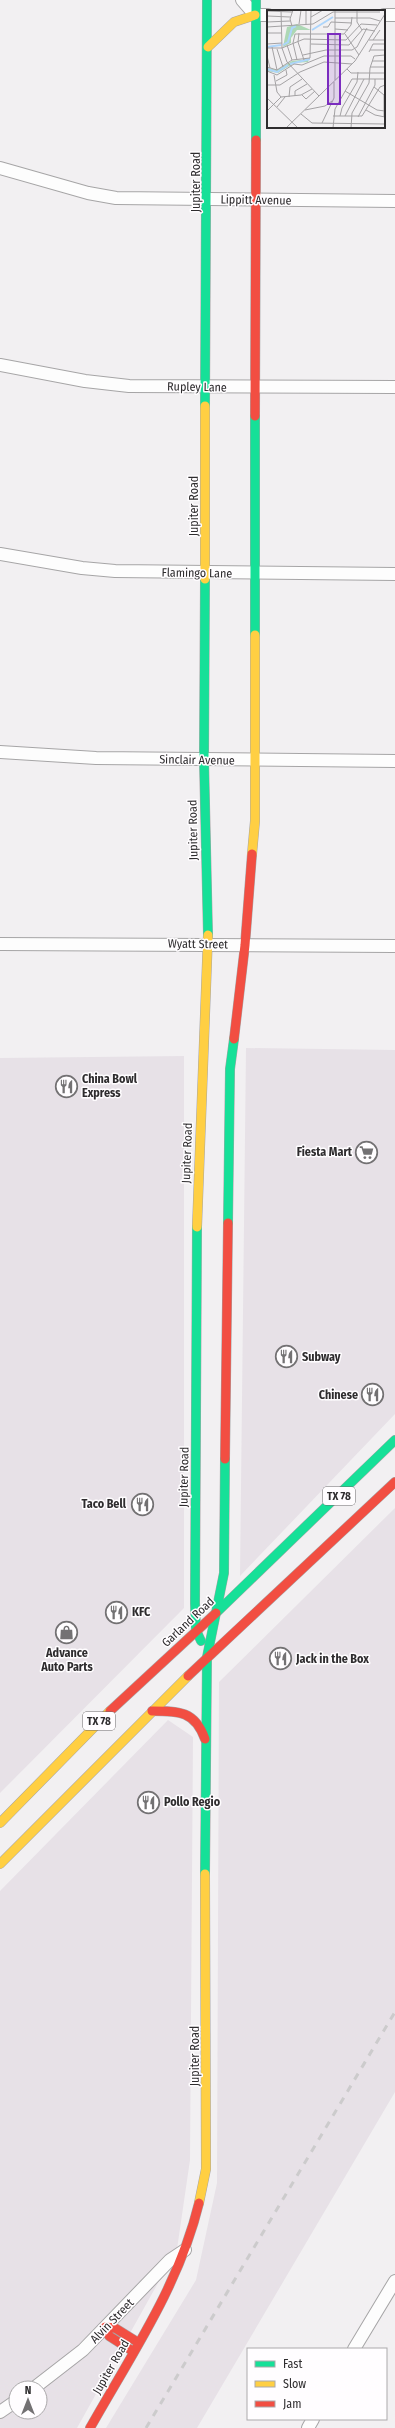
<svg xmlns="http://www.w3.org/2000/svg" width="395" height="2428" font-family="'Fira Sans Condensed',sans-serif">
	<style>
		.built { fill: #e7e1e7; fill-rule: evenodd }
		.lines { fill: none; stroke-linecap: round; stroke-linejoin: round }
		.street-casing { stroke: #a6a5a6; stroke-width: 14 }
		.fast-casing { stroke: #a6a5a6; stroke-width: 10 }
		.slow-casing { stroke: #a6a5a6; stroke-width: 10 }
		.jam-casing { stroke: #a6a5a6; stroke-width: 10 }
		.street { stroke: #fdfdfd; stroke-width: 12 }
		.fast { stroke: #16e098; stroke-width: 9 }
		.slow { stroke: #ffcf43; stroke-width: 9 }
		.jam { stroke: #f24e42; stroke-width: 9 }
		.rail { stroke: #cccbcc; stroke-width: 3; stroke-dasharray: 7 7; stroke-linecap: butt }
		.labels { text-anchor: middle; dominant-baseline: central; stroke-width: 3; stroke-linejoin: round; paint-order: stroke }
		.shield { fill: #fffdff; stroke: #6d6b6d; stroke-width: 1 }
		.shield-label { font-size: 11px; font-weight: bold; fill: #2e2c2e }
		.street-label { font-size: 12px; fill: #2e2c2e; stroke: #fffdff }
		.poi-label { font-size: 12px; font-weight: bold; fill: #2e2c2e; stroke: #fffdff; text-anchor: start }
		.inset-river { fill: none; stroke: #add5fb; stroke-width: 2 }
		.inset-road { fill: none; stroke: #a4a2a4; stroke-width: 1 }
		.view { fill: #7b2cbf; fill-opacity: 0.15; stroke: #7b2cbf; stroke-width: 2 }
		.inset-edge { fill: none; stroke: #2e2c2e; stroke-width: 2 }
	</style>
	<rect width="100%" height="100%" fill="#f2f0f2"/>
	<path class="built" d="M 246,1048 L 395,1050 L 395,1414 L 240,1576 Z
		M 184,1056 L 184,1608 L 0,1793 L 0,1058 Z
		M 395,1508 L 395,2092 L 197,2428 L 106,2428 L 196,2280 L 217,2183 L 219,1682 Z
		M 168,1720 L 193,1737 L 190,2160 L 177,2249 L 77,2428 L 0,2428 L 0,1891 ZM 16,2388 L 40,2388 L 40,2412 L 16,2412 Z"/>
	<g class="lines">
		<defs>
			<path id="street" d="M 242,0 L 255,15 L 268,15
				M 384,15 L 395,15
				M 0,168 L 88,193 L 116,198 L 395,201
				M 0,365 L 85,381 L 129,386 L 395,387
				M 0,554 L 82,568 L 115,571 L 395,574
				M 0,752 L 96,758 L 395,761
				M 0,944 L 395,946
				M 354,2349 L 395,2281
				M 34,2388 L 83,2350 L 170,2260 L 185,2250
				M 0,2412 L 16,2401
				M 308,2428 L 313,2419"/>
			<path id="fast" d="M 256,140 L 256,0
				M 205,406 L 207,0
				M 205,579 L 204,760 L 208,935
				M 255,635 L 255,416
				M 228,1223 L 230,1069 L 234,1039
				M 197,1227 L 195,1603 L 196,1630 L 201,1641
				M 216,1613 L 395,1440
				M 205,1874 L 207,1657 L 224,1573 L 225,1459"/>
			<path id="slow" d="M 208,47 L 234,22 L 255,15
				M 205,579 L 205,406
				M 252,854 L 255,821 L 255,635
				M 197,1227 L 208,935
				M 0,1823 L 110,1711
				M 0,1864 L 188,1676
				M 199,2203 L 206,2169 L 205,1874"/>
			<path id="jam" d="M 255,416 L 256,140
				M 234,1039 L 245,945 L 252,854
				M 225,1459 L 228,1223
				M 188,1676 L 395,1482
				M 110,1711 L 216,1613
				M 152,1711 C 179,1711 195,1711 205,1739
				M 134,2352 L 109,2336 L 105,2327 L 115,2328 L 139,2343
				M 90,2428 C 131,2355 179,2286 199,2203"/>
		</defs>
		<use href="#street" class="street-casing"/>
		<use href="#fast" class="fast-casing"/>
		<use href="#slow" class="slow-casing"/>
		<use href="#jam" class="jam-casing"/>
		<use href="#street" class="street"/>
		<use href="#fast" class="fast"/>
		<use href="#slow" class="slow"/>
		<use href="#jam" class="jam"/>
		<path class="rail" d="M 146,2428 L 395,2012"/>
	</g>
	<defs>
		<symbol id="restaurant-ring" viewBox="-11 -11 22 22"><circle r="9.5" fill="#fffdff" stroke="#737173" stroke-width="1.5"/><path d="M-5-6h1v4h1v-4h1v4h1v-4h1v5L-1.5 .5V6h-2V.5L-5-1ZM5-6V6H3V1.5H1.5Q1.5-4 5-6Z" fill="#737173"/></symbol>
		<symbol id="supermarket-ring" viewBox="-11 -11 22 22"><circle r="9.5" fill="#fffdff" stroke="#737173" stroke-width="1.5"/><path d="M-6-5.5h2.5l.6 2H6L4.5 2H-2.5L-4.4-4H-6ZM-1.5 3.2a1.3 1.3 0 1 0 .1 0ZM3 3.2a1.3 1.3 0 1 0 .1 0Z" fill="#737173"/></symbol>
		<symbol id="shop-ring" viewBox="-11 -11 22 22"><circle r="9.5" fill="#fffdff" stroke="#737173" stroke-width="1.5"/><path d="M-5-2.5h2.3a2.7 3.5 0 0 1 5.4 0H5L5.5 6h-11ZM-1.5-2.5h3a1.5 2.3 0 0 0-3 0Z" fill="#737173"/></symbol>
	</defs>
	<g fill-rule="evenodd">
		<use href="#restaurant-ring" x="54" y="1074" width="25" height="25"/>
		<use href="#supermarket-ring" x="354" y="1140" width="25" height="25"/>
		<use href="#restaurant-ring" x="274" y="1344" width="25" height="25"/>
		<use href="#restaurant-ring" x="360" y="1382" width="25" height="25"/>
		<use href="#restaurant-ring" x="130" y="1492" width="25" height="25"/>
		<use href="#restaurant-ring" x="104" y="1600" width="25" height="25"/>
		<use href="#shop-ring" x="54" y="1620" width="25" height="25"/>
		<use href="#restaurant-ring" x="268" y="1646" width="25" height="25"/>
		<use href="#restaurant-ring" x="136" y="1790" width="25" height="25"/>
	</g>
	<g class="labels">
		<g class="shield">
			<rect x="323" y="1487" width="32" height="18" rx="3"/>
			<rect x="83" y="1712" width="32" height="18" rx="3"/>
		</g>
		<g class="shield-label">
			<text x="339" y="1496">TX 78</text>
			<text x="99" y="1721">TX 78</text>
		</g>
		<g class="street-label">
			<text transform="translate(196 182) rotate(-90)">Jupiter Road</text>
			<text transform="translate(256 200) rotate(1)">Lippitt Avenue</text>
			<text transform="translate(197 387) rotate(1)">Rupley Lane</text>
			<text transform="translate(194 506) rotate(-90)">Jupiter Road</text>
			<text transform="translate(197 573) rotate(1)">Flamingo Lane</text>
			<text transform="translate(197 760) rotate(1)">Sinclair Avenue</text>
			<text transform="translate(193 830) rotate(-91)">Jupiter Road</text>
			<text transform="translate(198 944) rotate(1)">Wyatt Street</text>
			<text transform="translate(187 1153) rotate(-88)">Jupiter Road</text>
			<text transform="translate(184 1477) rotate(-89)">Jupiter Road</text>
			<text transform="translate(188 1622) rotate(-43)">Garland Road</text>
			<text transform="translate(195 2056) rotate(-90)">Jupiter Road</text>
			<text transform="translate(112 2321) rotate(-46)">Alvin Street</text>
			<text transform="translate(111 2367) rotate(-60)">Jupiter Road</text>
		</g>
		<g class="poi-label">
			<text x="82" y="1079">China Bowl<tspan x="82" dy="14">Express</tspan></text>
			<text x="352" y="1152" text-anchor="end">Fiesta Mart</text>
			<text x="302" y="1357">Subway</text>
			<text x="358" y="1395" text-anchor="end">Chinese</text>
			<text x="126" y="1504" text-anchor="end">Taco Bell</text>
			<text x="132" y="1612">KFC</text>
			<text x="67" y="1653" text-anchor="middle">Advance<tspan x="67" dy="14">Auto Parts</tspan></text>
			<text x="296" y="1659">Jack in the Box</text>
			<text x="164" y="1802">Pollo Regio</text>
		</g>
	</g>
	<g transform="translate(267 10)">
		<rect width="118" height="118" fill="#f2f0f2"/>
		<path d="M 30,14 L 44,20 L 30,20 L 24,28 L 24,33 L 16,37 L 20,17 ZM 42,49 L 41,52 L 27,53 L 11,63 L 0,61 L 0,58 L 10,60 L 25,51 Z" fill="#add8b5"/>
		<path class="inset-river" d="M 45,20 L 66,7M 16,35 L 21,32 L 25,18 L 29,16M 0,37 L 14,35M 23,54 L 43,49M 0,59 L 10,62 L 21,55"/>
		<path class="inset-road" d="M 14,0 L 15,38 L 20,52 L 52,86M 90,0 L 90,12 L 95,20M 0,1 L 25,2M 0,6 L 23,7M 44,7 L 56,0M 68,8 L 103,8 L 113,11M 0,12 L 23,11M 32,14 L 34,0M 39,15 L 39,0M 25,16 L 23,9 L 26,0M 0,17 L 46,14 L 66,2 L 113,2M 56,17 L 61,17 L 64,12 L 85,13M 68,19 L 81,20M 0,23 L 15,23M 32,23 L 31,32 L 37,50M 78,24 L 92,45M 102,30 L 118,30M 106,30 L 113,20M 0,34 L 15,33M 44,34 L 82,35 L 96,19 L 108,21M 20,35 L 25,50M 5,37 L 10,60M 0,38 L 15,38 L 37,29 L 79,30 L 94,14 L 110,15M 10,39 L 16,57M 103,40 L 118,40M 102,42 L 106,34 L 118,34M 36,45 L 59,40 L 85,40 L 90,37 L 100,18M 0,46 L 3,58M 43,48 L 44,0M 30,50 L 26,33 L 28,24 L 77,24 L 84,15 L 85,7M 105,51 L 118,51M 0,57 L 10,60 L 25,50 L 43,48M 103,57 L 118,57M 80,59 L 84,63 L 118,63M 0,61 L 10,65 L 27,54 L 35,55 L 57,46 L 84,46 L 88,49M 7,65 L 10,82 L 14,87M 68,70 L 68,0M 9,71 L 20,65 L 19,60M 0,75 L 13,75 L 33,62 L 57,52 L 85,54M 107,77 L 117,85 L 117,107M 78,81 L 110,100 L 118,101M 35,85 L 39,89 L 48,81M 28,86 L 28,81 L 40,74M 22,87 L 23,77 L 35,69M 0,88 L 31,118M 10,97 L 18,87M 38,100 L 58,96 L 65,91M 99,100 L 108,105 L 118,107M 0,101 L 14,87 L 34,85 L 45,79M 34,104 L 45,113 L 118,114M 66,106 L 95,106 L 113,77 L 118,75M 73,106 L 75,98 L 90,72 L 91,62M 78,106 L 97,69M 91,107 L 108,75 L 108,69M 55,113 L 67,88 L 67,72M 19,118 L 88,51 L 118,4M 66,118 L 68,99 L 85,69 L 118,69M 84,118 L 85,103 L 102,73 L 103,58 L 107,46 L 118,45"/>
		<path class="view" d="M 61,24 L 73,24 L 73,94 L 61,94 Z"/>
		<rect width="118" height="118" class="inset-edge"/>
	</g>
	<rect x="247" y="2348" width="140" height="72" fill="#fffdff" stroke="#aba9ab"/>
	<rect x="255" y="2361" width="20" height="6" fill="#16e098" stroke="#aba9ab"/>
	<text x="283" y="2368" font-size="12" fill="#2e2c2e">Fast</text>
	<rect x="255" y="2381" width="20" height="6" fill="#ffcf43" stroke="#aba9ab"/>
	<text x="283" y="2388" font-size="12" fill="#2e2c2e">Slow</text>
	<rect x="255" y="2401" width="20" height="6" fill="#f24e42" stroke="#aba9ab"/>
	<text x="283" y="2408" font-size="12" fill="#2e2c2e">Jam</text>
	<g transform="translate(28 2400)"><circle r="19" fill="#fffdff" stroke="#aba9ab"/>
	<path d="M0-3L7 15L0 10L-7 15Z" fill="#737173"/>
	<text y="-6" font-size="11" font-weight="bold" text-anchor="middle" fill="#2e2c2e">N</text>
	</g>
</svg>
